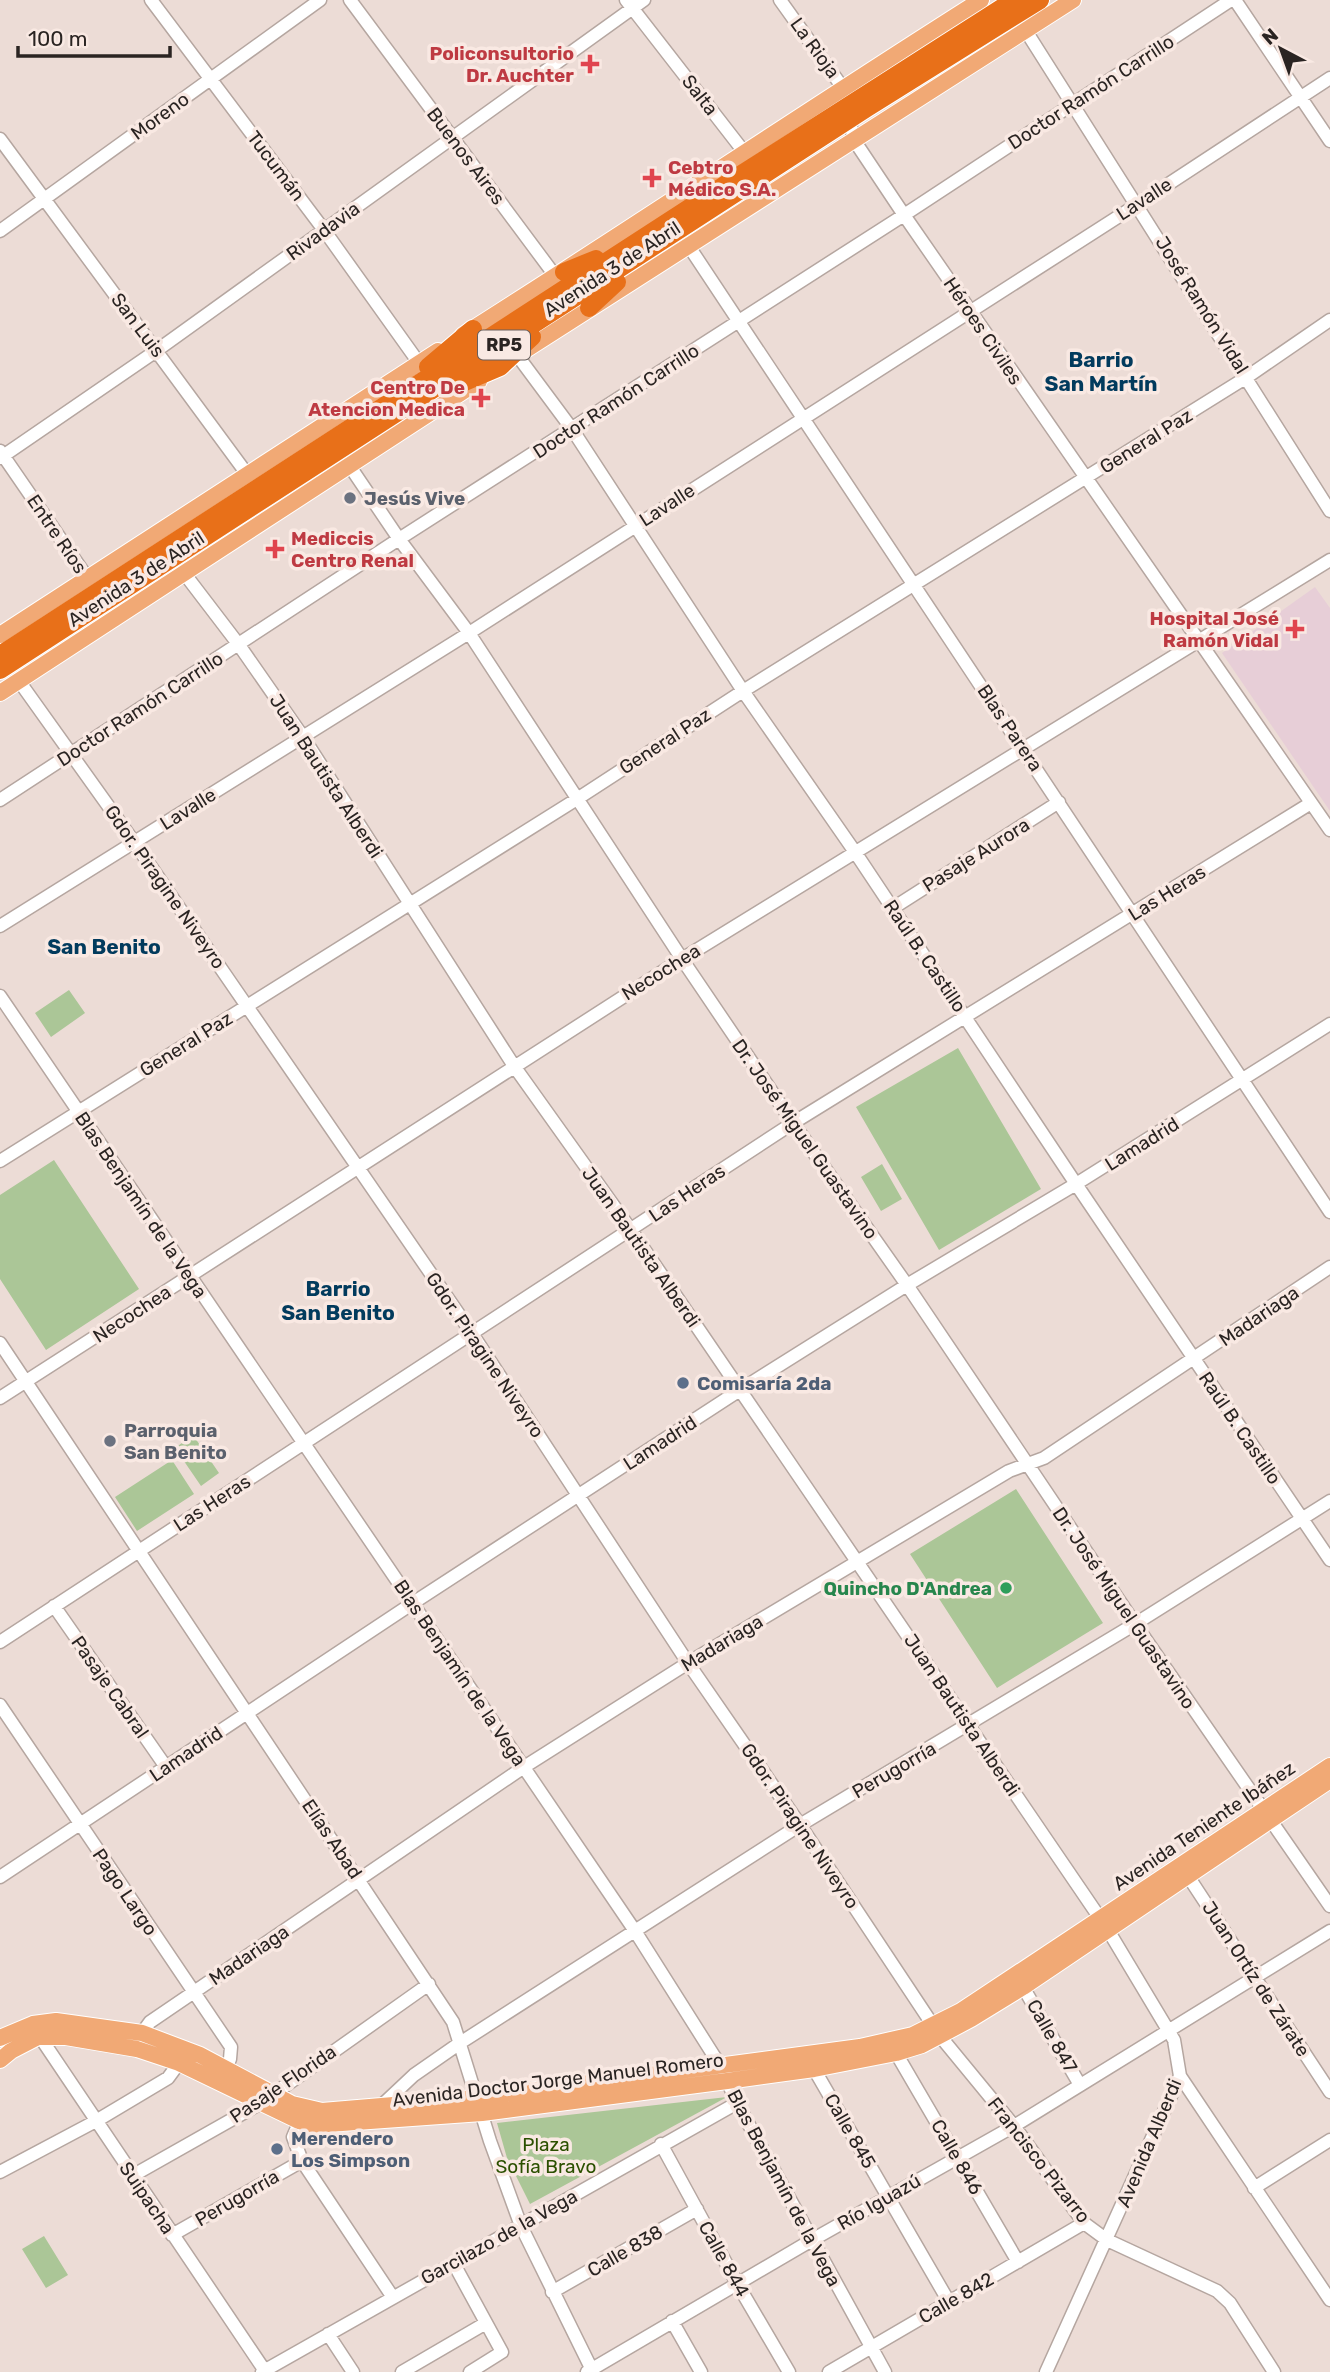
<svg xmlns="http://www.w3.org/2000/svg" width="1330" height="2372" font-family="Rubik,sans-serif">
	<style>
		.medical { fill: #e7ced7 }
		.green { fill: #abc697 }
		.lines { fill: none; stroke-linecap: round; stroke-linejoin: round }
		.minor-casing { stroke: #b5a6a0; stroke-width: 15 }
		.major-casing { stroke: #fff; stroke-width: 18 }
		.highway-casing { stroke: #fff; stroke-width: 20 }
		.minor { stroke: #fff; stroke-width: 12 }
		.major { stroke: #f1a975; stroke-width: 16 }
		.highway { stroke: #e87019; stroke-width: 18 }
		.health-dot { fill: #e0444e; stroke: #f9e9e3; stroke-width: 2.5 }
		.worship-dot { fill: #6b7280; stroke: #f9e9e3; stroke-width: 2.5 }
		.service-dot { fill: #5c6f8a; stroke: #f9e9e3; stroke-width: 2.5 }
		.leisure-dot { fill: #2e9e5b; stroke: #f9e9e3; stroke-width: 2.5 }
		.labels { text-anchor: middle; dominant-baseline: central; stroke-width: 7; stroke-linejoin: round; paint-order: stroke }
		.shield { fill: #f9e9e3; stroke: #685f5c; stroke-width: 2 }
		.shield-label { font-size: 18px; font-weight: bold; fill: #2a2422 }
		.street-label { font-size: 19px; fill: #2a2422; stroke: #f9e9e3 }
		.health-label { font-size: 19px; font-weight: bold; fill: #be3a42; stroke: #f9e9e3; text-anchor: end }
		.worship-label { font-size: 19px; font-weight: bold; fill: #5b616d; stroke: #f9e9e3; text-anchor: start }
		.service-label { font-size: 19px; font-weight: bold; fill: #4e5e75; stroke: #f9e9e3; text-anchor: start }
		.leisure-label { font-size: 19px; font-weight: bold; fill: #27864d; stroke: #f9e9e3; text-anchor: end }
		.park-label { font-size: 19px; fill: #2b5000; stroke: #f9e9e3 }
		.neighbourhood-label { font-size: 21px; font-weight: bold; fill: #023b5d; stroke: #f9e9e3 }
	</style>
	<rect width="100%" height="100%" fill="#ecdcd6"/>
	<path class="medical" d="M 1315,587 L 1330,608 L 1330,811 L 1222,653 Z"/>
	<path class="green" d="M 69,990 L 85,1013 L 51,1037 L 35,1013 Z
		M 958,1048 L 1041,1189 L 939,1250 L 856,1107 Z
		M 54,1160 L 139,1289 L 46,1350 L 0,1279 L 0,1195 Z
		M 882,1164 L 902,1199 L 881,1211 L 861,1177 Z
		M 193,1435 L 219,1473 L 201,1486 L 175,1448 Z
		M 172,1460 L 194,1494 L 137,1531 L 115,1497 Z
		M 1016,1489 L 1103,1623 L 997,1688 L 910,1554 Z
		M 727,2097 L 530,2204 L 507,2158 L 497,2123 Z
		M 44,2236 L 68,2275 L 46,2288 L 22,2249 Z"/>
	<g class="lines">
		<defs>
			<path id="minor" d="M 151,0 L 324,230 L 424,370
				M 350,0 L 556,277 L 580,314
				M 626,0 L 748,157
				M 780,0 L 843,88 L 845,95
				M 1235,0 L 1330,141
				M 1020,5 L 1026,31 L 1330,511
				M 848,113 L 854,140 L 904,215 L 1330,830
				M 0,139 L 247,474 L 273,513
				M 0,231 L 320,0
				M 688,245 L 1330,1212
				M 517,355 L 572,429 L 743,691 L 855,852 L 1076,1184 L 1330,1560
				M 0,451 L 93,586
				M 0,458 L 156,351 L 644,0
				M 349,465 L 399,539 L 469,633 L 682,959 L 793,1123 L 907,1285 L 1135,1624 L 1330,1906
				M 184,573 L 239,645 L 303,737 L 514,1066 L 631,1230 L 1108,1930 L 1174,2040 L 1180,2076 L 1046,2372
				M 19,681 L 134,842 L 471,1332 L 688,1663 L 800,1825 L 940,2036 L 1014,2126 L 1084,2223 L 1107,2240 L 1217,2291 L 1230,2303 L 1274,2372
				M 0,800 L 399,539 L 904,215 L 1231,0
				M 893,908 L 1059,802
				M 0,926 L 469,633 L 1138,204 L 1330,78
				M 0,996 L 635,1931 L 721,2067 L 737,2103 L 885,2372
				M 0,1161 L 577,799 L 743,691 L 1247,377 L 1330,320
				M 0,1343 L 453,2022 L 490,2141 L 521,2226 L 593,2372
				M 0,1398 L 682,959 L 1330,560
				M 54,1606 L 166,1767
				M 0,1642 L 793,1123 L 1311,803
				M 0,1705 L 231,2047 L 230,2059 L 222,2077
				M 1184,1870 L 1330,2092
				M 0,1877 L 413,1603 L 740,1390 L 907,1285 L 1076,1184 L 1330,1024
				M 1023,1987 L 1080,2085
				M 36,2031 L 265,2371
				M 137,2049 L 142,2033 L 150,2022 L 524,1767 L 688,1663 L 1009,1471 L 1044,1458 L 1330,1267
				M 896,2053 L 1018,2262
				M 814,2069 L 949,2302
				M 1180,2076 L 1330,2300
				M 381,2106 L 414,2075 L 460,2043 L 800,1825 L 1135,1624 L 1330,1501
				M 303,2114 L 293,2137 L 302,2161 L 392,2296
				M 661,2144 L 738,2285 L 789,2372
				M 0,2172 L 96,2121 L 168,2078 L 179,2063
				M 132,2176 L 261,2103 L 429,1984
				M 1254,2188 L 1330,2140
				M 172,2235 L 302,2161
				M 454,2264 L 502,2352 L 470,2372
				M 552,2292 L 697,2209
				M 672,2321 L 701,2372
				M 328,2334 L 353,2372
				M 262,2372 L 737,2103
				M 402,2372 L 486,2323
				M 587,2372 L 812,2240 L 1014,2126 L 1330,1931
				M 829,2372 L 1084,2223"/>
			<path id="major" d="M 463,335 C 637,225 807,110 981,0
				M 524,351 L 1073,0
				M 0,635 L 438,351
				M 0,693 L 479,381
				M 0,2038 L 33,2024 L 56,2021 L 142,2033 L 200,2055 L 292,2104 L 322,2111 L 477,2098 L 860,2047 L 913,2035 L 961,2011 L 1330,1766
				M 0,2060 L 11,2051 L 38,2037 L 66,2037 L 137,2049 L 179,2063 L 299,2121 L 314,2125 L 482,2113 L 727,2081 L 814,2069 L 896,2053 L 922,2045 L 971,2019 L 1023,1987 L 1330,1780"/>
			<path id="highway" d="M 564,272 L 596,259
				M 589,308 L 617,282
				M 428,367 L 473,329
				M 460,384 L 500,367 L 532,337
				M 0,655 L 743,173 L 1014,0
				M 0,670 L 867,108 L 1040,0"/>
		</defs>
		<use href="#minor" class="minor-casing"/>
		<use href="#major" class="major-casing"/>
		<use href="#highway" class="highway-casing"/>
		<use href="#minor" class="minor"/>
		<use href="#major" class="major"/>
		<use href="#highway" class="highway"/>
	</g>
	<g class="health-dot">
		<path d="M586.5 53.5h7v7h7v7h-7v7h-7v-7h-7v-7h7z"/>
		<path d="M648.5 167.5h7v7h7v7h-7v7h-7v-7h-7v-7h7z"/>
		<path d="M477.5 387.5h7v7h7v7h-7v7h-7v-7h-7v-7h7z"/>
		<path d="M271.5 538.5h7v7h7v7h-7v7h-7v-7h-7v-7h7z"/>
		<path d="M1291.5 618.5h7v7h7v7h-7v7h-7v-7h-7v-7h7z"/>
	</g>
	<g class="worship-dot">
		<circle cx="350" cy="498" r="7"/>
		<circle cx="110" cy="1441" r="7"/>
	</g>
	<g class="service-dot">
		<circle cx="683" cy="1383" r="7"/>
		<circle cx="277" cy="2149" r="7"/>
	</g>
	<circle class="leisure-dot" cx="1006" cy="1588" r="7"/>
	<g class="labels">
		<rect class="shield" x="478" y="330.5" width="52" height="29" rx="5"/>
		<g class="shield-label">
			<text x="504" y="345">RP5</text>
		</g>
		<g class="street-label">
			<text transform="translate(815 48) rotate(54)">La Rioja</text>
			<text transform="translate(1091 92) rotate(-33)">Doctor Ramón Carrillo</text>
			<text transform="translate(700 95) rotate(52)">Salta</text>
			<text transform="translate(160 116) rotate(-36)">Moreno</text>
			<text transform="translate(466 156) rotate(53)">Buenos Aires</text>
			<text transform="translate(276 166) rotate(53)">Tucumán</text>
			<text transform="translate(1144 199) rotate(-33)">Lavalle</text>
			<text transform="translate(323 231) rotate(-36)">Rivadavia</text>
			<text transform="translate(612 269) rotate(-33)">Avenida 3 de Abril</text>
			<text transform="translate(1202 305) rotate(58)">José Ramón Vidal</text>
			<text transform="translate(138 325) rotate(53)">San Luis</text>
			<text transform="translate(983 331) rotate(56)">Héroes Civiles</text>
			<text transform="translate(616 401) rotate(-33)">Doctor Ramón Carrillo</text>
			<text transform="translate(1146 441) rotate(-32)">General Paz</text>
			<text transform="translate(667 505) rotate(-33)">Lavalle</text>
			<text transform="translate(57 534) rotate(56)">Entre Ríos</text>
			<text transform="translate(136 579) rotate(-33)">Avenida 3 de Abril</text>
			<text transform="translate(140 709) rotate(-33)">Doctor Ramón Carrillo</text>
			<text transform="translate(1010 728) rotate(56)">Blas Parera</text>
			<text transform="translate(665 741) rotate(-33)">General Paz</text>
			<text transform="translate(326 776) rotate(57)">Juan Bautista Alberdi</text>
			<text transform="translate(188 809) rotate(-32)">Lavalle</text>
			<text transform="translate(976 855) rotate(-32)">Pasaje Aurora</text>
			<text transform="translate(165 887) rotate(55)">Gdor. Piragine Niveyro</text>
			<text transform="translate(1167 893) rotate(-32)">Las Heras</text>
			<text transform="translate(925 956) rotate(56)">Raúl B. Castillo</text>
			<text transform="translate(661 972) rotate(-32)">Necochea</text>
			<text transform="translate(186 1044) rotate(-32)">General Paz</text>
			<text transform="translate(805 1139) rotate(55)">Dr. José Miguel Guastavino</text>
			<text transform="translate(1142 1144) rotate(-32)">Lamadrid</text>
			<text transform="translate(687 1193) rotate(-34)">Las Heras</text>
			<text transform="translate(141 1205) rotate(56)">Blas Benjamín de la Vega</text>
			<text transform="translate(641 1247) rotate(55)">Juan Bautista Alberdi</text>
			<text transform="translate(132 1314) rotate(-33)">Necochea</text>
			<text transform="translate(1259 1316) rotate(-34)">Madariaga</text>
			<text transform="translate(485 1355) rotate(56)">Gdor. Piragine Niveyro</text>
			<text transform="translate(1240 1428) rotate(56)">Raúl B. Castillo</text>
			<text transform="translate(660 1443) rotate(-33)">Lamadrid</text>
			<text transform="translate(212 1503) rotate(-33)">Las Heras</text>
			<text transform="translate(1124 1608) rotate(56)">Dr. José Miguel Guastavino</text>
			<text transform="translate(722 1643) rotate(-31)">Madariaga</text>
			<text transform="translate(460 1673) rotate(56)">Blas Benjamín de la Vega</text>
			<text transform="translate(110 1687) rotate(55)">Pasaje Cabral</text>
			<text transform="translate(962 1715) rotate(56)">Juan Bautista Alberdi</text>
			<text transform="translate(186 1754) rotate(-34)">Lamadrid</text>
			<text transform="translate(894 1770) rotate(-30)">Perugorría</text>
			<text transform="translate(800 1826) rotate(56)">Gdor. Piragine Niveyro</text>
			<text transform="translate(1204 1826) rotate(-34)">Avenida Teniente Ibáñez</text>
			<text transform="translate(332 1839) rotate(56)">Elías Abad</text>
			<text transform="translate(125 1892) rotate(56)">Pago Largo</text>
			<text transform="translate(249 1955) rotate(-34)">Madariaga</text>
			<text transform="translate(1256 1979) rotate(57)">Juan Ortíz de Zárate</text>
			<text transform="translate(1052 2036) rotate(60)">Calle 847</text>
			<text transform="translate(558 2080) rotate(-7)">Avenida Doctor Jorge Manuel Romero</text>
			<text transform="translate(283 2084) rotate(-34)">Pasaje Florida</text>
			<text transform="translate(850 2131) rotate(60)">Calle 845</text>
			<text transform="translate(1149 2143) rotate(-67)">Avenida Alberdi</text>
			<text transform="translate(957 2157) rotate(60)">Calle 846</text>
			<text transform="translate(1039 2160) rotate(52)">Francisco Pizarro</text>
			<text transform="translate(784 2188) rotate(62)">Blas Benjamín de la Vega</text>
			<text transform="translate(147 2198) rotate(56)">Suipacha</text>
			<text transform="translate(237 2198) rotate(-30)">Perugorría</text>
			<text transform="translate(879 2202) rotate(-30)">Río Iguazú</text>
			<text transform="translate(499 2237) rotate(-29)">Garcilazo de la Vega</text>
			<text transform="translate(625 2251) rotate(-30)">Calle 838</text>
			<text transform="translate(724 2259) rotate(61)">Calle 844</text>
			<text transform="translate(956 2298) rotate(-30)">Calle 842</text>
		</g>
		<g class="health-label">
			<text x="574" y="53">Policonsultorio<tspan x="574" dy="22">Dr. Auchter</tspan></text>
			<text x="668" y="167" text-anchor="start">Cebtro<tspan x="668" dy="22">Médico S.A.</tspan></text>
			<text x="465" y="387">Centro De<tspan x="465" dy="22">Atencion Medica</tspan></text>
			<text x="291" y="538" text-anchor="start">Mediccis<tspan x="291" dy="22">Centro Renal</tspan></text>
			<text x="1279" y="618">Hospital José<tspan x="1279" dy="22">Ramón Vidal</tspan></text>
		</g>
		<g class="worship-label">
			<text x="364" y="498">Jesús Vive</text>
			<text x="124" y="1430">Parroquia<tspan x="124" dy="22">San Benito</tspan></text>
		</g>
		<g class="service-label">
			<text x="697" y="1383">Comisaría 2da</text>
			<text x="291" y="2138">Merendero<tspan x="291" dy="22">Los Simpson</tspan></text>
		</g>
		<g class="leisure-label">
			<text x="992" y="1588">Quincho D'Andrea</text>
		</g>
		<g class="park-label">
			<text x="546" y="2144">Plaza<tspan x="546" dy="22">Sofía Bravo</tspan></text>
		</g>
		<g class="neighbourhood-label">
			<text x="1101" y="359">Barrio<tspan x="1101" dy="24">San Martín</tspan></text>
			<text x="104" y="946">San Benito</text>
			<text x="338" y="1288">Barrio<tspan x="338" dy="24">San Benito</tspan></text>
		</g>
	</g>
	<g transform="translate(1281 49) rotate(319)" stroke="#f9e9e3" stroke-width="5" paint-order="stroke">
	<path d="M0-5L12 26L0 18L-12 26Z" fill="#2a2422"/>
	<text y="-10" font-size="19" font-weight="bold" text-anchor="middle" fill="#2a2422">N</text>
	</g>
	<path d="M18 46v10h152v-10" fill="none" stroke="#2a2422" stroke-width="3.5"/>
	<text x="28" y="46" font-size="21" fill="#2a2422" stroke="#f9e9e3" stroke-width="5" paint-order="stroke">100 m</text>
</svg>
